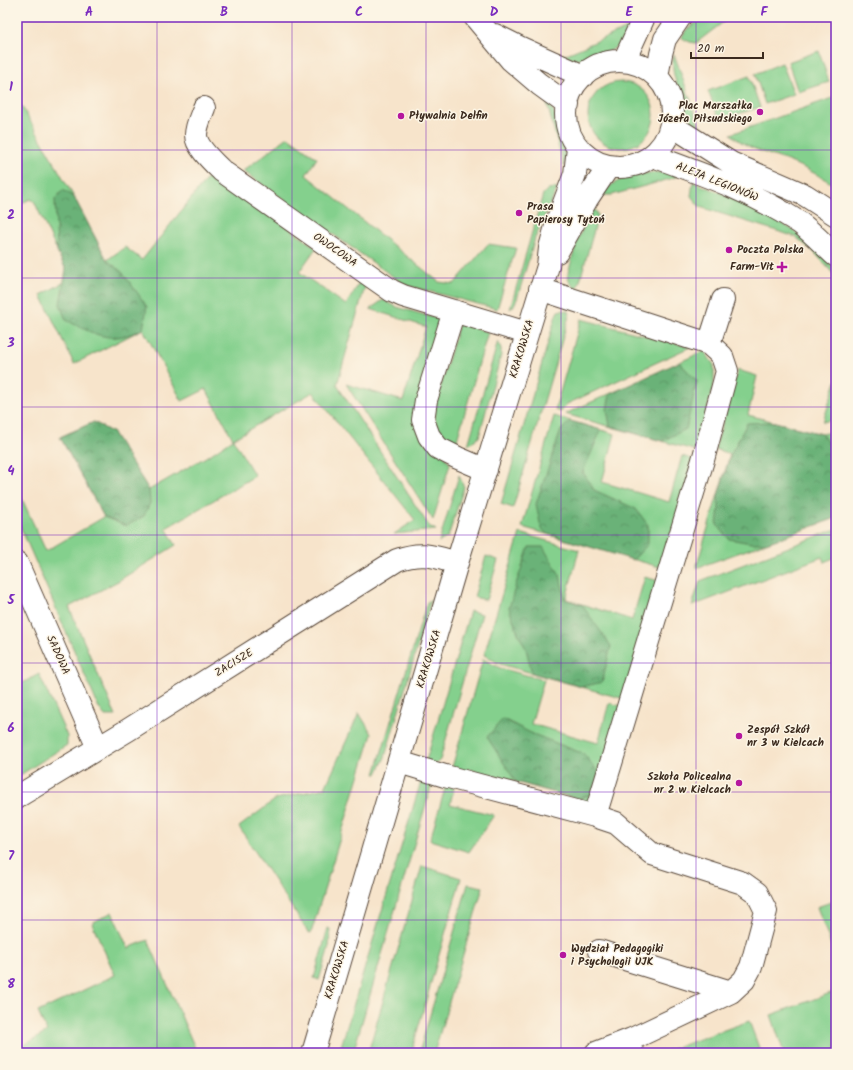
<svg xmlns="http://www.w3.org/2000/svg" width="853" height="1070" font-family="Kalam,sans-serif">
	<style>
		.green { fill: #84d08d; stroke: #607d56 }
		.forest { fill: url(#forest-crowns); stroke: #536e4b }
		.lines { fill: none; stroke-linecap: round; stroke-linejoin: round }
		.minor-casing { stroke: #574638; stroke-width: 24 }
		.minor { stroke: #fff; stroke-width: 22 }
		.grid { fill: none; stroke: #7b2cbf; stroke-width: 1; stroke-opacity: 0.55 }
		.poi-dot { fill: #b5179e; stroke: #fcf5e5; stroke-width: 1.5 }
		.labels { text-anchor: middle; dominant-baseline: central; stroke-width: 3; stroke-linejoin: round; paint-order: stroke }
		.poi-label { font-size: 11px; font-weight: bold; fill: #3b2a1e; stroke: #fcf5e5; text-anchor: start }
		.street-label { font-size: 11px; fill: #3b2a1e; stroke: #fcf5e5 }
		.neatline { fill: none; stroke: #7b2cbf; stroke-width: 1.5 }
		.grid-label { font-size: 13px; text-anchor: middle; font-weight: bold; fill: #7b2cbf }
	</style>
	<defs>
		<pattern id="forest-crowns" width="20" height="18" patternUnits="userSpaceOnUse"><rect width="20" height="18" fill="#6bb278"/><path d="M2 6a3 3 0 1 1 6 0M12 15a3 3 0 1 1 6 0" fill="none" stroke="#599162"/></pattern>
	</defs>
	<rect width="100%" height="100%" fill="#fcf5e5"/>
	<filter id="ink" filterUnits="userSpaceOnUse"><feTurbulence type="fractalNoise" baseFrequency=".025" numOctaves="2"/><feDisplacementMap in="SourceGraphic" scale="8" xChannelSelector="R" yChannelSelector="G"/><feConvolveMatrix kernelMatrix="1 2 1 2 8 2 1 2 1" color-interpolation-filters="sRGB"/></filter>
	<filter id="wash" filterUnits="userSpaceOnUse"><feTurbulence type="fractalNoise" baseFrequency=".012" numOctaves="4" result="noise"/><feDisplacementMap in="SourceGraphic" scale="16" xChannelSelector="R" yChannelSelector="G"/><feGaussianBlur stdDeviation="0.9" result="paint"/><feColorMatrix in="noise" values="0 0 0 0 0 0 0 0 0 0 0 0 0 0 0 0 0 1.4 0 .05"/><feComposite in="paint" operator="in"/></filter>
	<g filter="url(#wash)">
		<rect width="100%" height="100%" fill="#f7e4cb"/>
		<path class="green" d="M 704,17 L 730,17 L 696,43 L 690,42 L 681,38 L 686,30 Z
			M 630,27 C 627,32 624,39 620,43 C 608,57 579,64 562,56 Z
			M 819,51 L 829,82 L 798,92 L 788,62 Z
			M 674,54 L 702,132 C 686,126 686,114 682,100 C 677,83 670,73 674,54 Z
			M 782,63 L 794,94 L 765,104 L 755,74 Z
			M 749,76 L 760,107 L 719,120 L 708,91 Z
			M588 115a33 33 0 1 1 66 0a33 33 0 1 1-66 0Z
			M 835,97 L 836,186 C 823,178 810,170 795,164 C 777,156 745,149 731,134 Z
			M 546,100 C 557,114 555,116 559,132 C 563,145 567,152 564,167 Z
			M 21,105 L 74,197 L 107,260 L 125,247 L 142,260 L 213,171 L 316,248 L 299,272 L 346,305 L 361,280 L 366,283 L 337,385 L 429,526 L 436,530 L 394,534 L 415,520 L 313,392 L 233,439 L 255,476 L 166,528 L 176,545 L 118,581 L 69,607 L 116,716 L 105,716 L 99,708 L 17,519 L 17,488 L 46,551 L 104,517 L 60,437 L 94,422 L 113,433 L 149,490 L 211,454 L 233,439 L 206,389 L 182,401 L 143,329 L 74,364 L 41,295 L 70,279 L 34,201 L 30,199 L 17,206 L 17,107 Z
			M 288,137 L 317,158 L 306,175 L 439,282 L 454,284 L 488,244 L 516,248 L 497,309 L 405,285 L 243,171 Z
			M 662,172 L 678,176 L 670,179 L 612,195 L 601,195 C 614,177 641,173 662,172 Z
			M 693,182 L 739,200 L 793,230 L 828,261 L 836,271 L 836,277 L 815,253 L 796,237 L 700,207 L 691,196 Z
			M 555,188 L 557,189 L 535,238 L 517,299 L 513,307 L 510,309 L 543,194 L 548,189 Z
			M 593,209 L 596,211 L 598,216 L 579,284 L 575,289 L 569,281 L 568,273 L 578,238 Z
			M 383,300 L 397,307 L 442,320 L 415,412 L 450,464 L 433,520 L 346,384 L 403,401 L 426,327 L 370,309 Z
			M 562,310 L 568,311 L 569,316 L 513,508 L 501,504 L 556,315 L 558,311 Z
			M 581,319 L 690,347 L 567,404 L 560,412 L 555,410 Z
			M 459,323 L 488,332 L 455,447 L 442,441 L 435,423 L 435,406 Z
			M 498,341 L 501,349 L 501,355 L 479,437 L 468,445 Z
			M 704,351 L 714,365 L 714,384 L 697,451 L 565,414 Z
			M 738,370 L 757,376 L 748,415 L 822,434 L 836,431 L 836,518 L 696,568 L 730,454 L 715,449 Z
			M 836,381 L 836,419 L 823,422 Z
			M 554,416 L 615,434 L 602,482 L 669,502 L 682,456 L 695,460 L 663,568 L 522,527 Z
			M 459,475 L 464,487 L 448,537 L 439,542 Z
			M 836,529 L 836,557 L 824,562 L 822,557 L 692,606 L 700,581 Z
			M 520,533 L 579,550 L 566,599 L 632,620 L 645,577 L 659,581 L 624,699 L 500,664 L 484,655 Z
			M 486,556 L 498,560 L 486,600 L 474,597 Z
			M 431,600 L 385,757 L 377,774 L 375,774 L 427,602 Z
			M 470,611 L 482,614 L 440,760 L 435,765 L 426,761 Z
			M 483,659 L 500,668 L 544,680 L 531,724 L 598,743 L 609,703 L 622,706 L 592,803 L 468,769 L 461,774 L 451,771 Z
			M 39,674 L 67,736 L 67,745 L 17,777 L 17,686 Z
			M 359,713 L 372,734 L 311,933 L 308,932 L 239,827 L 276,799 L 325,788 Z
			M 427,778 L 431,779 L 431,787 L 353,1053 L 339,1053 L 421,781 Z
			M 446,785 L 454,788 L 450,804 L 494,815 L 469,852 L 430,840 Z
			M 422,866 L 461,878 L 411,1053 L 368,1053 Z
			M 468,884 L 483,887 L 434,1053 L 419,1053 Z
			M 831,902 L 836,917 L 836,958 L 817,907 Z
			M 112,912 L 128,948 L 148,940 L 195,1048 L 182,1053 L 17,1053 L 17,1049 L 47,1032 L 38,1012 L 115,975 L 92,923 Z
			M 328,928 L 330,929 L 329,947 L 319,980 L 314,978 Z
			M 836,991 L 836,1053 L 784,1053 L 771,1015 Z
			M 749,1021 L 761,1053 L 661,1053 Z"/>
		<path class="forest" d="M 63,190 L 74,197 L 107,260 L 122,272 L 139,295 L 147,307 L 143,329 C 110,345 96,335 66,320 L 60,304 L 66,269 L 57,252 L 55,199 Z
			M 679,362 L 697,381 L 686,429 L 662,441 L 610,426 L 607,410 L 610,394 Z
			M 570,421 L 601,430 L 583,472 L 594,490 L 636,509 L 648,525 L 648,544 L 633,560 L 547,534 L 541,528 L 536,504 L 561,430 Z
			M 94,422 L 113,433 L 149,490 L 150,503 L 144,516 L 126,526 L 104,517 L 60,437 Z
			M 774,422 L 822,434 L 830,446 L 836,447 L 836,518 L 766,543 L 751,543 L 729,539 L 717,525 L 719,508 L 718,496 L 731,454 L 747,423 Z
			M 529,547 L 543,547 L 560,575 L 565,599 L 582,605 L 611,646 L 602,682 L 582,687 L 532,673 L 526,649 L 518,633 L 509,608 L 516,584 Z
			M 503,719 L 533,734 L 584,754 L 601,776 L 595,793 L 578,799 L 516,782 L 487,737 Z"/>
	</g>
	<g filter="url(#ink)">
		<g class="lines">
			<defs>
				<path id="minor" d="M 475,17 L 511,60 L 539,84 L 568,105
					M 495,35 L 521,48 L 583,76
					M 624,61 L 644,17
					M566 114a53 53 0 1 1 106 0a53 53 0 1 1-106 0Z
					M 657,77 L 661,54 L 665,39 L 680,17
					M 204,108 C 201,116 196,126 196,135 C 196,147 214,163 222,171 L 372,277 L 392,291 L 403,296 L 527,333
					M 671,125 L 731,163 L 805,195 L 836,215
					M 653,156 C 705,175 753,192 800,223 C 813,233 824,245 836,256
					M 557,252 L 587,199 L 609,166
					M 454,311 L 426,400 L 423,420 L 429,436 L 438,448 L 458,458 L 486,470
					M 709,344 L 723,300
					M 17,563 L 98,748
					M 399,762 L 445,776 L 595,816 L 703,460 L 727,371 L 722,356 L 709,344 L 540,289
					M 17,797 L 128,730 L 397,560 C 422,551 433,556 457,563
					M 595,816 L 616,823 L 652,854 L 743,883 L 757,893 L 766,911 L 751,967 L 744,980 L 731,992 L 632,1039
					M 599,951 L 731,992
					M 313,1053 L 457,563 L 548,266 L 550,248 L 558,219 L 575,174 L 578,148
					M 596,1053 L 632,1039 L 631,1053"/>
			</defs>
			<use href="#minor" class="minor-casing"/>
			<use href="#minor" class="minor"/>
		</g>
	</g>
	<path class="grid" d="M 157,17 L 157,1053M 292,17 L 292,1053M 426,17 L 426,1053M 561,17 L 561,1053M 696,17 L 696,1053M 17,150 L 836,150M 17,278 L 836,278M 17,407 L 836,407M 17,535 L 836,535M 17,663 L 836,663M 17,792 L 836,792M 17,920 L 836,920"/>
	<g class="poi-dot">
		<circle cx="760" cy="112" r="4"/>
		<circle cx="401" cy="116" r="4"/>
		<circle cx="519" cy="213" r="4"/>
		<circle cx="729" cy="250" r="4"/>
		<path d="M780 261h4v4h4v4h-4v4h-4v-4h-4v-4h4z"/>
		<circle cx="739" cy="736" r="4"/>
		<circle cx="739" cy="783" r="4"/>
		<circle cx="563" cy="955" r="4"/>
	</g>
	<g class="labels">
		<g class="poi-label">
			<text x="752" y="106" text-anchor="end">Plac Marszałka<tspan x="752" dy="13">Józefa Piłsudskiego</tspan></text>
			<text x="409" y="116">Pływalnia Delfin</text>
			<text x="527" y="207">Prasa<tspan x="527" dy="13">Papierosy Tytoń</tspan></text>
			<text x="737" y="250">Poczta Polska</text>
			<text x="774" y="267" text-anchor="end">Farm-Vit</text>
			<text x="747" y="730">Zespół Szkół<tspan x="747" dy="13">nr 3 w Kielcach</tspan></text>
			<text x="731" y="777" text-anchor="end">Szkoła Policealna<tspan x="731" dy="13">nr 2 w Kielcach</tspan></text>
			<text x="571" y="949">Wydział Pedagogiki<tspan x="571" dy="13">i Psychologii UJK</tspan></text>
		</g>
		<g class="street-label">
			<text transform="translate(717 182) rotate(22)">ALEJA LEGIONÓW</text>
			<text transform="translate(335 250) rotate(35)">OWOCOWA</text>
			<text transform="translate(522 349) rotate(-73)">KRAKOWSKA</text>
			<text transform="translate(58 655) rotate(66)">SADOWA</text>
			<text transform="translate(429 659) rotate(-73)">KRAKOWSKA</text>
			<text transform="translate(234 663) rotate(-32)">ZACISZE</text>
			<text transform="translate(337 970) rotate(-73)">KRAKOWSKA</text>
		</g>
	</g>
	<rect width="853" height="1070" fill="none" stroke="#fcf5e5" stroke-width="44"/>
	<path d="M691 52v6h72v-6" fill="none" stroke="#3b2a1e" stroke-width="2"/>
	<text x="697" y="52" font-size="12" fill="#3b2a1e" stroke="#fcf5e5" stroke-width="3" paint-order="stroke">20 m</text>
	<rect x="22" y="22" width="809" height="1026" class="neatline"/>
	<g class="grid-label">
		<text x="89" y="16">A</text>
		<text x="224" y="16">B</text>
		<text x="359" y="16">C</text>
		<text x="494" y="16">D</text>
		<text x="629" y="16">E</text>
		<text x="764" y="16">F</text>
		<text x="11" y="91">1</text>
		<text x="11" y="219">2</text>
		<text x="11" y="347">3</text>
		<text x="11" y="475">4</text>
		<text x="11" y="604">5</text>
		<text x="11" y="732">6</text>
		<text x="11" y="860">7</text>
		<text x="11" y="988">8</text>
	</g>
</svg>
